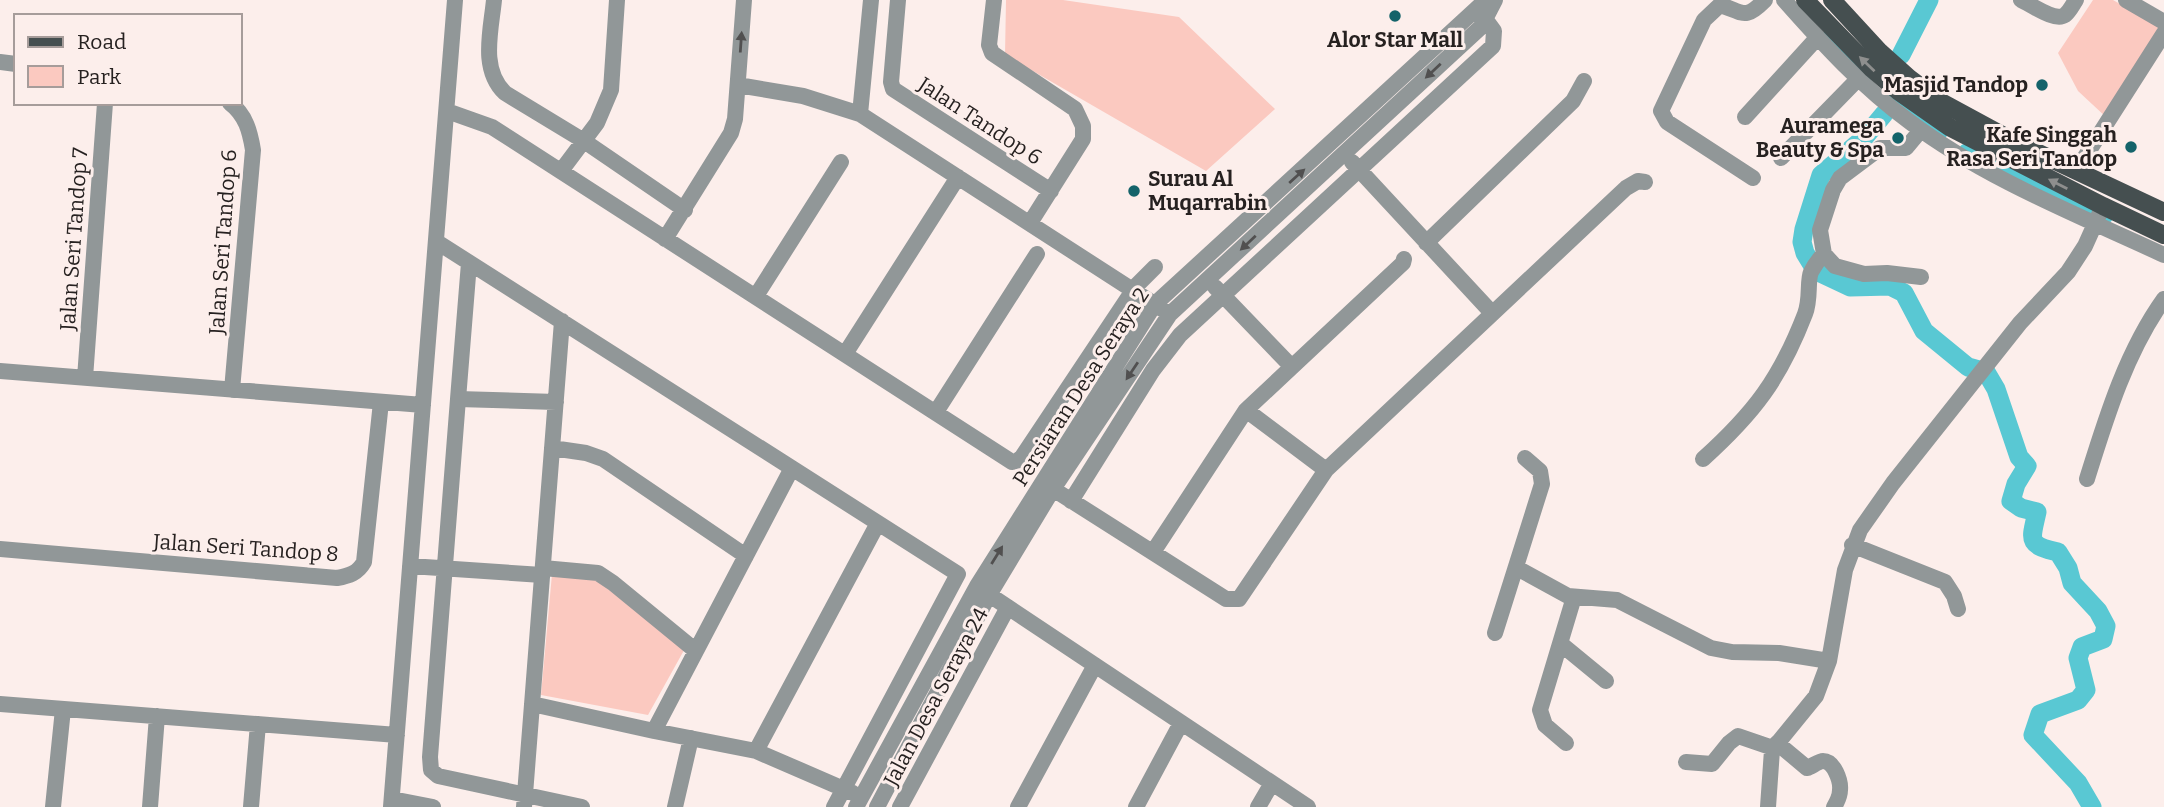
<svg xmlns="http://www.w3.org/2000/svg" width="2164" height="807" font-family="Bitter,serif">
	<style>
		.green { fill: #fbc9c0 }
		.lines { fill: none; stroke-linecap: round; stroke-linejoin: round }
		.canal { stroke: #59c8d3; stroke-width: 12 }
		.river { stroke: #59c8d3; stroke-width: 19 }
		.minor { stroke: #919798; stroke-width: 16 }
		.major { stroke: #454f50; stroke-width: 18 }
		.oneway { fill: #515050 }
		.oneway2 { fill: #8e8f8e }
		.poi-dot { fill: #14636a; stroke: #fceeeb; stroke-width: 2.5 }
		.labels { text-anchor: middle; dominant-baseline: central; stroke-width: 6; stroke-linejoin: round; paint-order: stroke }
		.poi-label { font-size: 21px; font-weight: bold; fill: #262120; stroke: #fceeeb; text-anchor: end }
		.street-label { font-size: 21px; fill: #262120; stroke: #fceeeb }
	</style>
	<rect width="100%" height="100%" fill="#fceeeb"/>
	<path class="green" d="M 1006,0 L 1063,0 L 1179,17 L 1275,109 L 1206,171 L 1005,55 Z
		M 2093,0 L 2113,0 L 2164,29 L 2107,118 L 2078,91 L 2058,53 Z
		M 552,574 L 597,577 L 688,643 L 648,715 L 541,695 Z"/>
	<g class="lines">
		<path class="canal" d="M 1828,36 L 1867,76
			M 1889,94 L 1941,134
			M 1965,150 L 2107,217"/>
		<path class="river" d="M 1901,55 L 1929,0
			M 1884,114 L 1864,138 L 1821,175 L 1804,229 L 1802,242 L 1805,253 L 1816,271 L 1850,287 L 1890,286 L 1904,293 L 1924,331 L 1968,367 L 1986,372 L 1996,389 L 2019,457 L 2027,466 L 2016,484 L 2011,501 L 2021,508 L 2037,512 C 2031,540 2026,545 2058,552 L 2068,568 L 2072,583 L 2098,611 L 2106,626 L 2103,639 L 2082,647 L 2078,658 L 2086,690 L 2078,700 L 2040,714 L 2033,735 L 2078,783 L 2092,807"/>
		<path class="minor" d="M 494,0 C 491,31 480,69 505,93 L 584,141 L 685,210
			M 898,0 L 891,82 L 893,89 L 1051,191
			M 994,0 L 989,45 L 992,53 L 1075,109 L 1083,126 L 1083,139 L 1030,223
			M 1784,0 C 1823,44 1862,87 1910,122 C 1986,179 2078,215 2164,255
			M 2021,0 C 2032,5 2055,22 2065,15 C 2070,11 2073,4 2076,0
			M 2126,0 L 2164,22
			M 0,62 L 16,64
			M 738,85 L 803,96 L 860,114 L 1162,309
			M 230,103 C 246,115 250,132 253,150 L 232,390
			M 447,111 L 492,127 L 1012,462 L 1017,461 L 1022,457 L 1136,286 L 1155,267
			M 860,114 L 871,0
			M 1745,117 L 1817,38
			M 1921,130 L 1906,148 L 1880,148 L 1840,178 L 1833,190 L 1820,230 L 1824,254 L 1835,266 L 1864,274 L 1887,273 L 1921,277
			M 1781,158 L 1858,79
			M 1352,162 L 1492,313
			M 561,171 L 597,123 L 611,90 L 617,0
			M 2076,171 L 2164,33
			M 1753,178 L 1667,122 L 1661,111 L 1704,20 L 1720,5 C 1744,12 1744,21 1765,0
			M 665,239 L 731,133 L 735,119 L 744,0
			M 437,242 L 958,574 L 834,807
			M 1426,243 L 1573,101 L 1584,81
			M 1215,287 L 1291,366
			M 756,296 L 841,162
			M 845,354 L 958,177
			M 0,371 L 423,405
			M 85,378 L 105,103
			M 458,399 L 469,263
			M 556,402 L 458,399 L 430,757 L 431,770 L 438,776 L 582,807
			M 1246,410 L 1326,470
			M 936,412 L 1037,254
			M 552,448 L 586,453 L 603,459 L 746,556
			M 1703,459 C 1754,413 1780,379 1805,314 C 1811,299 1807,281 1811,272 C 1814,266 1819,259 1824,254
			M 2087,479 C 2106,418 2126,352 2164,299
			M 1053,489 L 1226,599 L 1239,599 L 1326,470 L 1626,188 L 1638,181 L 1645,182
			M 1071,501 L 1153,370 L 1180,335 L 1493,46 L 1494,31 L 1486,20
			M 1852,545 L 1945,582 L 1954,596 L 1958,609
			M 0,549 L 337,578 C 349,576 358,573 364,562 L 381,402
			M 1153,552 L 1246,410 L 1403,263 L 1404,259
			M 410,566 L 542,575
			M 543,568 L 598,573 L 613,583 L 696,651
			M 1517,568 L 1568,596 L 1617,600 L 1711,648 L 1732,652 L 1779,653 L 1829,661
			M 982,590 L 1308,807
			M 1495,633 L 1542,484 L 1540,471 L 1525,458
			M 1561,644 L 1606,681
			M 0,704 L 397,735
			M 532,704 L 654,731 L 756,751 L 853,793
			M 654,731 L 792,468
			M 1566,743 L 1545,725 L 1540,710 L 1574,597
			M 1777,743 L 1807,768 C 1811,767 1819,761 1823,761 C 1834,761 1841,781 1840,790 C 1840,796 1837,802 1834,807
			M 756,751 L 878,523
			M 1686,762 L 1712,764 L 1729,743 L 1738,736 L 1773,748
			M 392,799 L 433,807
			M 53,807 L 63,709
			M 150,807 L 157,716
			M 251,807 L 258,724
			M 391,807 L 455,0
			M 524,807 L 562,321
			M 675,807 L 691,738
			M 856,807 L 977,586 L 1155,304 L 1486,0
			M 877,807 L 989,595 L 1053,489 L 1170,314 L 1481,27 L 1495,0
			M 900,807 L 1008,607
			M 1018,807 L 1095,665
			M 1136,807 L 1181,723
			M 1258,807 L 1272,783
			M 1768,807 L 1772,750 L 1816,696 L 1829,661 L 1845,570 L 1860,530 L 1893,483 L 2020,323 L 2068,272 L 2085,246 L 2103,206"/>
		<path class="major" d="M 1805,0 L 1872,69 L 1899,92 L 1949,127 L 2103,206 L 2164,235
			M 1832,0 L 1880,52 L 1909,78 L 1941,102 L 2013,141 L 2164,212"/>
	</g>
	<defs><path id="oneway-solid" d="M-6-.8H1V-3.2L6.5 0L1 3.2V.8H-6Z" transform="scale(1.75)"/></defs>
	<g class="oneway">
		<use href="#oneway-solid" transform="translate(741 42) rotate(-86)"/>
		<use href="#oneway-solid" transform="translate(1433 71) rotate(137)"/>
		<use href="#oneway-solid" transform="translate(1297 176) rotate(-42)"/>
		<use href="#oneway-solid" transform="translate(1248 243) rotate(137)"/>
		<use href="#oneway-solid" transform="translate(1132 371) rotate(124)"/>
		<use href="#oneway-solid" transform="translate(997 555) rotate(-58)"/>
	</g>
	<g class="oneway2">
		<use href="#oneway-solid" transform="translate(1867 64) rotate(-136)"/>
		<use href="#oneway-solid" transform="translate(2058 184) rotate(-153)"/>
	</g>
	<g class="poi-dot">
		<circle cx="1395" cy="16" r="7"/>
		<circle cx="2042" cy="85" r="7"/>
		<circle cx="1898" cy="138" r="7"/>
		<circle cx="2131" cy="147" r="7"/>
		<circle cx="1134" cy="191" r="7"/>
	</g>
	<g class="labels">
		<g class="poi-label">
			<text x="1395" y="40" text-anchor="middle">Alor Star Mall</text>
			<text x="2028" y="85">Masjid Tandop</text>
			<text x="1884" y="126">Auramega<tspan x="1884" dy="24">Beauty &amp; Spa</tspan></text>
			<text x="2117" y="135">Kafe Singgah<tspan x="2117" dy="24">Rasa Seri Tandop</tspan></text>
			<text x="1148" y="179" text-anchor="start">Surau Al<tspan x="1148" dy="24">Muqarrabin</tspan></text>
		</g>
		<g class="street-label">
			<text transform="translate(980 121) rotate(33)">Jalan Tandop 6</text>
			<text transform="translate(74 239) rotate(-86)">Jalan Seri Tandop 7</text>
			<text transform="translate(223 242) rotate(-86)">Jalan Seri Tandop 6</text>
			<text transform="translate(1081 387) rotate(-57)">Persiaran Desa Seraya 2</text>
			<text transform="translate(246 548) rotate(4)">Jalan Seri Tandop 8</text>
			<text transform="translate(936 697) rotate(-62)">Jalan Desa Seraya 24</text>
		</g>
	</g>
	<rect x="14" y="14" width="228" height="91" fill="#fceeeb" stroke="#a69c9a" stroke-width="2"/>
	<rect x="28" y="37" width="35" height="10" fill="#454f50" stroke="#a69c9a" stroke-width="2"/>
	<text x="77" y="49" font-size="21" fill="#262120">Road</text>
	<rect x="28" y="66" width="35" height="21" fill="#fbc9c0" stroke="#a69c9a" stroke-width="2"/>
	<text x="77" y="84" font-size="21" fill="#262120">Park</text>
</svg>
